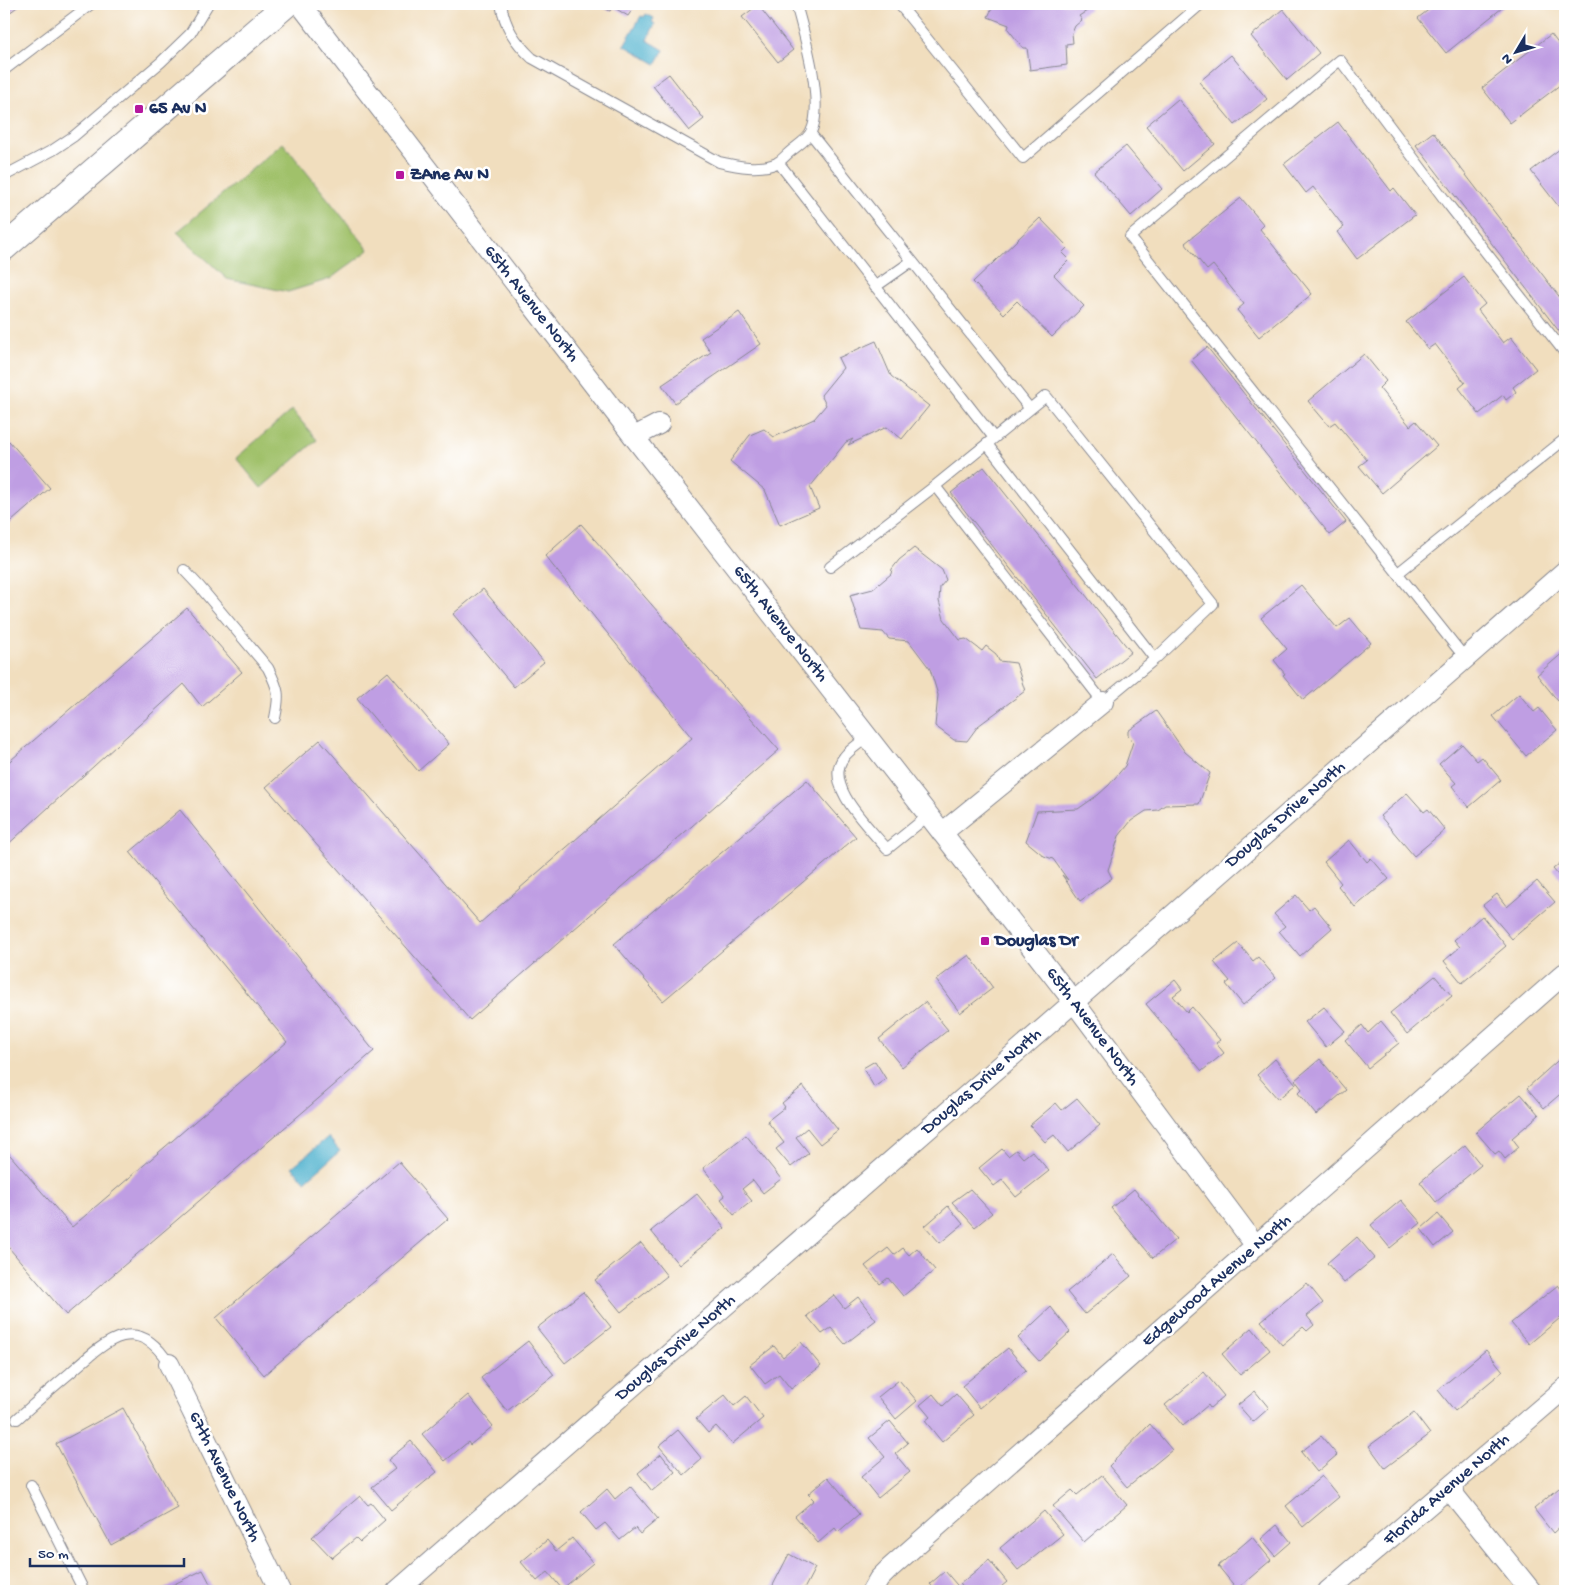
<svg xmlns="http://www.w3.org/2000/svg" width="1569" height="1595" font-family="'Gochi Hand',sans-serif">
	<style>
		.green { fill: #a0c16a; stroke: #5e7864 }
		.water { fill: #4eb1cd; stroke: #347096 }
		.building { fill: #bf9ee3 }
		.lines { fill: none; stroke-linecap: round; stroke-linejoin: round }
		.service-casing { stroke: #86868e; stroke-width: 12 }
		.minor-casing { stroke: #86868e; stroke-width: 22 }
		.tertiary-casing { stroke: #86868e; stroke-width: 27 }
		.service { stroke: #fff; stroke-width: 10 }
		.minor { stroke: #fff; stroke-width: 20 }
		.tertiary { stroke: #fff; stroke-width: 25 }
		.poi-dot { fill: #b5179e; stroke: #fff; stroke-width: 2 }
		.labels { text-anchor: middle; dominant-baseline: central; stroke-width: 5; stroke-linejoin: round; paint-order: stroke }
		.poi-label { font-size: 18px; font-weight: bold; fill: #1b2f5e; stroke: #fff; text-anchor: start }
		.street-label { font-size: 18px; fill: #1b2f5e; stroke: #fff }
	</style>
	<rect width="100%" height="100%" fill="#fff"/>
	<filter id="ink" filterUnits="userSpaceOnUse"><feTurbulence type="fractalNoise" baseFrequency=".02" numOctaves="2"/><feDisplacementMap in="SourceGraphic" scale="10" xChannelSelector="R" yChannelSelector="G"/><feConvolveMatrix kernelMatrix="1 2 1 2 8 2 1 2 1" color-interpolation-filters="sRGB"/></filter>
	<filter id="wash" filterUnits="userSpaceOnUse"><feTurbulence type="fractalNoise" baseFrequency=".0096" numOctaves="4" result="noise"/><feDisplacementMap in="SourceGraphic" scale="20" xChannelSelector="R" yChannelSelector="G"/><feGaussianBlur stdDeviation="1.12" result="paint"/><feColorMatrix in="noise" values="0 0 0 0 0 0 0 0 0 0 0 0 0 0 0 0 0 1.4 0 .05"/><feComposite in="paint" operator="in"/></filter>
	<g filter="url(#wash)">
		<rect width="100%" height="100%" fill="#f1debe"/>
		<path class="green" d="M 283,143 L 369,250 L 330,279 L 288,292 L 227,279 L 177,232 Z
			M 292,410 L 317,440 L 261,488 L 236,458 Z"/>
		<path class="water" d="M 646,14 L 654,18 L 652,22 L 655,24 L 647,40 L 664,50 L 656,64 L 624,45 L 641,16 L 644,17 Z
			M 328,1137 L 340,1151 L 305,1181 L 292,1167 Z"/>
		<g id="blocks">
			<path class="building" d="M 4,4 L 21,4 L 4,17 Z
				M 597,4 L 636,4 L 628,16 L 613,7 L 610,11 Z
				M 994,4 L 1085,4 L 1090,9 L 1079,16 L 1082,20 L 1075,26 L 1072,33 L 1073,43 L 1066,44 L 1067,65 L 1030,70 L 1027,48 L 1023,48 L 1008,29 L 1009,25 L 988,17 Z
				M 1436,4 L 1507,4 L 1446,53 L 1418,18 Z
				M 758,5 L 793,50 L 778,62 L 742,17 Z
				M 1283,9 L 1319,53 L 1287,80 L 1251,36 Z
				M 1551,34 L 1565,53 L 1565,81 L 1510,123 L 1482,88 Z
				M 1231,55 L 1267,99 L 1235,125 L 1199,82 Z
				M 669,74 L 704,119 L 689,131 L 653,86 Z
				M 1178,99 L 1215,144 L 1183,171 L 1146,126 Z
				M 1338,122 L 1391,191 L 1394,188 L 1415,215 L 1357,259 L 1337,232 L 1344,227 L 1313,187 L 1306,193 L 1284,164 Z
				M 1433,132 L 1565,304 L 1565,339 L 1416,145 Z
				M 1565,145 L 1565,202 L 1559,207 L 1531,171 Z
				M 1126,146 L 1162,189 L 1131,216 L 1094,172 Z
				M 1241,198 L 1264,225 L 1260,229 L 1312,294 L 1259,337 L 1237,310 L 1244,304 L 1213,265 L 1207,270 L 1185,243 Z
				M 1040,218 L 1068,247 L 1062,253 L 1069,260 L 1054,275 L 1084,306 L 1052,337 L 1017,301 L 1004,314 L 973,282 Z
				M 1464,277 L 1485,304 L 1478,310 L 1503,343 L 1511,337 L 1536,369 L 1513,387 L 1516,392 L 1506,400 L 1503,395 L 1479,414 L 1459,388 L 1465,383 L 1435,344 L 1428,349 L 1406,322 Z
				M 739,312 L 761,344 L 675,403 L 662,385 L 711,352 L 701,338 Z
				M 876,341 L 891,376 L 929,406 L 902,439 L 887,427 L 848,445 L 853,439 L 846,442 L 810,487 L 819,508 L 780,525 L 765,490 L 730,461 L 750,435 L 764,429 L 774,437 L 814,419 L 826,405 L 821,395 L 843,368 L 838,358 Z
				M 1207,347 L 1346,522 L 1330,535 L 1191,360 Z
				M 1364,354 L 1386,381 L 1379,388 L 1410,426 L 1416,421 L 1437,446 L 1382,493 L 1359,466 L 1367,460 L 1335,422 L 1329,426 L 1308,401 Z
				M 9,441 L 50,488 L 4,528 L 4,446 Z
				M 984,467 L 1131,652 L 1097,679 L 951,493 Z
				M 581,524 L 779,750 L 470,1020 L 266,787 L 320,740 L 480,923 L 692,738 L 545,556 Z
				M 914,548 L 942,570 L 946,580 L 940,587 L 939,601 L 944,619 L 960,640 L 966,639 L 982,651 L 986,646 L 996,654 L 999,661 L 1016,663 L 1025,691 L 978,726 L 967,741 L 954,740 L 935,726 L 938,695 L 930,669 L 909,641 L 889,639 L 883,632 L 861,630 L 850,595 L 873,589 L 891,574 L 892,569 L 899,560 Z
				M 1301,585 L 1337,628 L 1350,618 L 1371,643 L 1303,700 L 1283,675 L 1285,674 L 1274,660 L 1287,649 L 1261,618 Z
				M 483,589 L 544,662 L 514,687 L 453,614 Z
				M 187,608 L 242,672 L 202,707 L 184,684 L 4,848 L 4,766 Z
				M 1565,651 L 1565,695 L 1558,701 L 1537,675 Z
				M 388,672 L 449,744 L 418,771 L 357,698 Z
				M 1519,694 L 1534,712 L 1539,708 L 1557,730 L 1526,756 L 1493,716 Z
				M 1156,711 L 1185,752 L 1210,773 L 1199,804 L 1165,805 L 1158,810 L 1146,811 L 1131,821 L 1119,836 L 1108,870 L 1112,878 L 1080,901 L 1062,875 L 1068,880 L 1053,859 L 1044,856 L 1026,841 L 1037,811 L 1078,809 L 1098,795 L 1109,785 L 1125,766 L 1133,742 L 1128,736 L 1128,731 Z
				M 1462,744 L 1477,761 L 1482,757 L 1501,780 L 1469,807 L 1452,786 L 1456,783 L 1439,764 Z
				M 807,780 L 856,837 L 663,1001 L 614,944 Z
				M 1407,793 L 1424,812 L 1428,809 L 1445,830 L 1414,856 L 1380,816 Z
				M 180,810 L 374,1051 L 66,1315 L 4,1242 L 4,1148 L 72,1227 L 287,1042 L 130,852 Z
				M 1349,840 L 1367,862 L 1371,858 L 1389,879 L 1355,907 L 1338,886 L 1341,883 L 1324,862 Z
				M 1565,859 L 1565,883 L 1553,869 Z
				M 1537,881 L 1555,902 L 1512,939 L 1483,905 L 1497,894 L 1507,907 Z
				M 1296,895 L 1309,910 L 1314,906 L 1332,928 L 1300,956 L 1279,931 L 1285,926 L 1274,914 Z
				M 1482,916 L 1506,946 L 1462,983 L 1444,961 L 1460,947 L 1454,940 Z
				M 1238,943 L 1253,961 L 1258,957 L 1276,978 L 1243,1005 L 1226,984 L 1230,981 L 1214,962 Z
				M 969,955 L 993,988 L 960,1013 L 936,980 Z
				M 1435,976 L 1452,996 L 1407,1034 L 1390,1013 Z
				M 1175,980 L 1182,989 L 1173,996 L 1187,1012 L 1192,1007 L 1220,1040 L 1216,1043 L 1224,1053 L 1202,1071 L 1146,1004 Z
				M 925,1002 L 948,1030 L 902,1067 L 879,1039 Z
				M 1324,1007 L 1345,1031 L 1326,1047 L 1305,1022 Z
				M 1381,1021 L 1399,1043 L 1368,1068 L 1345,1040 L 1362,1025 L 1368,1033 Z
				M 1565,1054 L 1565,1090 L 1544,1108 L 1527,1088 Z
				M 1275,1059 L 1296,1084 L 1278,1099 L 1257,1075 Z
				M 1320,1059 L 1346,1090 L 1316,1115 L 1298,1093 L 1302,1089 L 1295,1080 Z
				M 875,1061 L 886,1079 L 874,1087 L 863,1068 Z
				M 803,1086 L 838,1130 L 820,1144 L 807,1128 L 796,1137 L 809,1153 L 791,1167 L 776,1149 L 784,1143 L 767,1121 L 785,1107 L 782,1103 Z
				M 1521,1094 L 1539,1115 L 1512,1138 L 1519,1147 L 1505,1159 L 1499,1151 L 1495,1154 L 1476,1132 Z
				M 1077,1098 L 1100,1125 L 1068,1152 L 1054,1135 L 1045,1142 L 1030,1125 L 1056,1103 L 1062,1110 Z
				M 746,1135 L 781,1179 L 763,1193 L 753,1180 L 742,1189 L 752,1201 L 734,1215 L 721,1199 L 725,1196 L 703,1168 Z
				M 1465,1145 L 1481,1165 L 1436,1202 L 1420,1182 Z
				M 1002,1149 L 1008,1156 L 1016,1150 L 1023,1158 L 1032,1151 L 1049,1171 L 1016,1197 L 1002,1180 L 994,1186 L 979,1168 Z
				M 399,1162 L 448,1219 L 264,1375 L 216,1318 Z
				M 970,1189 L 992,1213 L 975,1227 L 952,1202 Z
				M 1134,1189 L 1176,1239 L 1153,1258 L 1111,1208 Z
				M 697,1194 L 725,1228 L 679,1265 L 651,1231 Z
				M 1401,1200 L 1421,1223 L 1390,1248 L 1371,1225 Z
				M 948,1206 L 963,1224 L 940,1243 L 925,1226 Z
				M 1438,1214 L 1453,1232 L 1435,1247 L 1421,1229 Z
				M 1357,1237 L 1375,1258 L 1344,1283 L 1327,1263 Z
				M 641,1243 L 667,1276 L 621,1312 L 595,1280 Z
				M 888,1248 L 894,1255 L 903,1248 L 909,1255 L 917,1248 L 935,1270 L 903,1296 L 888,1278 L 880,1284 L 865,1266 Z
				M 1113,1254 L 1131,1276 L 1085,1314 L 1067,1292 Z
				M 1307,1283 L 1323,1303 L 1307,1316 L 1314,1325 L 1307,1331 L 1303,1327 L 1282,1345 L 1261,1321 Z
				M 1558,1285 L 1565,1294 L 1565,1314 L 1529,1344 L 1511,1323 Z
				M 583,1292 L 611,1327 L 565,1363 L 537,1328 Z
				M 834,1295 L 844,1308 L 858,1297 L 876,1320 L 845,1344 L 831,1328 L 822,1334 L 807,1316 Z
				M 1051,1307 L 1070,1332 L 1039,1361 L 1018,1338 Z
				M 1252,1328 L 1270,1350 L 1240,1375 L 1222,1354 Z
				M 528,1341 L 554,1375 L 507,1411 L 481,1378 Z
				M 801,1342 L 821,1366 L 791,1389 L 779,1374 L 765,1384 L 750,1365 L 774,1346 L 783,1357 Z
				M 1008,1348 L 1026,1370 L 980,1408 L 962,1386 Z
				M 1486,1350 L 1503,1371 L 1455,1411 L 1438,1390 Z
				M 1204,1372 L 1224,1396 L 1210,1408 L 1208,1405 L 1183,1426 L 1165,1405 Z
				M 899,1380 L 917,1401 L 896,1419 L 878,1397 Z
				M 1255,1391 L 1269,1408 L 1253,1422 L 1238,1405 Z
				M 933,1394 L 943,1406 L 956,1394 L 974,1415 L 942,1442 L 925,1421 L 930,1417 L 920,1405 Z
				M 468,1395 L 493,1426 L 470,1445 L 468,1442 L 445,1461 L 422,1434 Z
				M 725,1395 L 734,1406 L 746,1396 L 763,1418 L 732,1444 L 716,1426 L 708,1433 L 696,1419 Z
				M 123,1408 L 178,1508 L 111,1545 L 56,1444 Z
				M 1414,1413 L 1430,1434 L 1385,1468 L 1369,1446 Z
				M 890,1421 L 908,1443 L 895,1454 L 910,1472 L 878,1498 L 861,1477 L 885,1457 L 869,1438 Z
				M 1150,1424 L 1172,1450 L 1127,1487 L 1109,1466 Z
				M 678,1430 L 702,1459 L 684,1475 L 659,1446 Z
				M 1321,1436 L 1337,1455 L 1317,1472 L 1301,1452 Z
				M 411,1441 L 437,1472 L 391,1510 L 372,1487 L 395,1469 L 388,1460 Z
				M 661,1454 L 675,1472 L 652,1491 L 638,1473 Z
				M 1102,1475 L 1127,1505 L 1084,1542 L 1053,1506 L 1072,1490 L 1077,1495 Z
				M 1322,1476 L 1339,1497 L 1303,1527 L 1286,1506 Z
				M 828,1477 L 859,1514 L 838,1532 L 835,1528 L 818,1543 L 795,1516 L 814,1500 L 808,1494 Z
				M 1565,1483 L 1565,1522 L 1553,1533 L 1534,1509 Z
				M 630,1486 L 658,1519 L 640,1534 L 635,1528 L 620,1540 L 605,1523 L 596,1530 L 581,1512 L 607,1489 L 615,1499 Z
				M 360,1496 L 368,1505 L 371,1503 L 385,1520 L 360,1542 L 356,1538 L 332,1558 L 312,1537 Z
				M 1044,1511 L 1063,1534 L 1018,1570 L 1000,1548 Z
				M 1277,1525 L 1291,1542 L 1275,1556 L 1261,1539 Z
				M 1252,1537 L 1271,1560 L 1237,1589 L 1218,1566 Z
				M 572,1538 L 593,1563 L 562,1589 L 548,1572 L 537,1581 L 521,1562 L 547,1540 L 556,1551 Z
				M 789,1554 L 815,1568 L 803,1591 L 770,1591 Z
				M 989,1560 L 1007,1582 L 996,1591 L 966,1591 L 960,1584 Z
				M 203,1570 L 214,1591 L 160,1591 Z
				M 945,1571 L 962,1591 L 936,1591 L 930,1584 Z"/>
		</g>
	</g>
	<g filter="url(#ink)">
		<use href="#blocks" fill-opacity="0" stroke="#86868e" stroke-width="1"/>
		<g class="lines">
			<defs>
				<path id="service" d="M 501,4 C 505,27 515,42 532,58 L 719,162 C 737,166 759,171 777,163 C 782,160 787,154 791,151 C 797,146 808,139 811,132 C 825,104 804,33 796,4
					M 899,4 L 1023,158 L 1201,4
					M 4,70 L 91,4
					M 811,134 L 1030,409
					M 778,162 L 994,438
					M 4,176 L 53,150 L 74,136 L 161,62 L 190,34 L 208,4
					M 875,287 L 912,261
					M 935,486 L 1103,702 L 1155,659 L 987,444
					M 830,567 L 935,486 L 1046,396 L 1213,604 L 1155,659
					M 184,570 L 200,587 L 268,668 C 279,690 280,694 275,718
					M 1398,573 L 1565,439
					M 1465,658 L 1130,237 L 1340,60 L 1448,204 L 1565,353
					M 868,736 C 861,743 850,749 844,757 C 822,785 870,828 887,849 L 929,815
					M 17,1419 C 35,1403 52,1388 70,1373 C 104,1343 136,1310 169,1364
					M 31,1485 L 84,1591"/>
				<path id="minor" d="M 300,4 L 634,437 L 1074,1002 L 1256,1246
					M 634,437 L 659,424
					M 942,833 L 1103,702
					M 169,1364 L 280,1591
					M 1449,1489 L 1531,1591
					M 397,1591 L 1051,1022 L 1565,571
					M 872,1591 L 879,1579 L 890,1568 L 1565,973
					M 1328,1591 L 1565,1388"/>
				<path id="tertiary" d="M 4,248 L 287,4"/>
			</defs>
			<use href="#service" class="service-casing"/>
			<use href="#minor" class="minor-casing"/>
			<use href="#tertiary" class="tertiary-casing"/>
			<use href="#service" class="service"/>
			<use href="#minor" class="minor"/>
			<use href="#tertiary" class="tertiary"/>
		</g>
	</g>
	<g class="poi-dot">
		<rect x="134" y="104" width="10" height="10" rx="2.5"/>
		<rect x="395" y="170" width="10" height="10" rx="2.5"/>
		<rect x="980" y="936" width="10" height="10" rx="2.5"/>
	</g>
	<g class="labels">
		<g class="poi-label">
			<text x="149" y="109">65 Av N</text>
			<text x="410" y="175">ZAne Av N</text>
			<text x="995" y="941">Douglas Dr</text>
		</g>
		<g class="street-label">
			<text transform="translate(531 304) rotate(52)">65th Avenue North</text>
			<text transform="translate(780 624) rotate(52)">65th Avenue North</text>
			<text transform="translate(1286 815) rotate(-41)">Douglas Drive North</text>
			<text transform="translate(1092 1027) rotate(53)">65th Avenue North</text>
			<text transform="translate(982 1082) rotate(-41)">Douglas Drive North</text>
			<text transform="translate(1217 1281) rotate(-41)">Edgewood Avenue North</text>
			<text transform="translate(676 1348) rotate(-41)">Douglas Drive North</text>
			<text transform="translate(224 1477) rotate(64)">67th Avenue North</text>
			<text transform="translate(1447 1490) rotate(-41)">Florida Avenue North</text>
		</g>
	</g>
	<rect width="1569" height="1595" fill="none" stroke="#fff" stroke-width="20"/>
	<g transform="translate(1516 52) rotate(232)" stroke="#ffffff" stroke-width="4" paint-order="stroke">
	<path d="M0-4L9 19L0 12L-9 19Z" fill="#1b2f5e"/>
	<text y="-8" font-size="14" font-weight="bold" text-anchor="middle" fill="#1b2f5e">N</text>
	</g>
	<path d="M30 1558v8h154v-8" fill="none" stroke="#1b2f5e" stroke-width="2.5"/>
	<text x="38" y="1558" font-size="15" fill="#1b2f5e" stroke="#ffffff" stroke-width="4" paint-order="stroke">50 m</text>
</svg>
